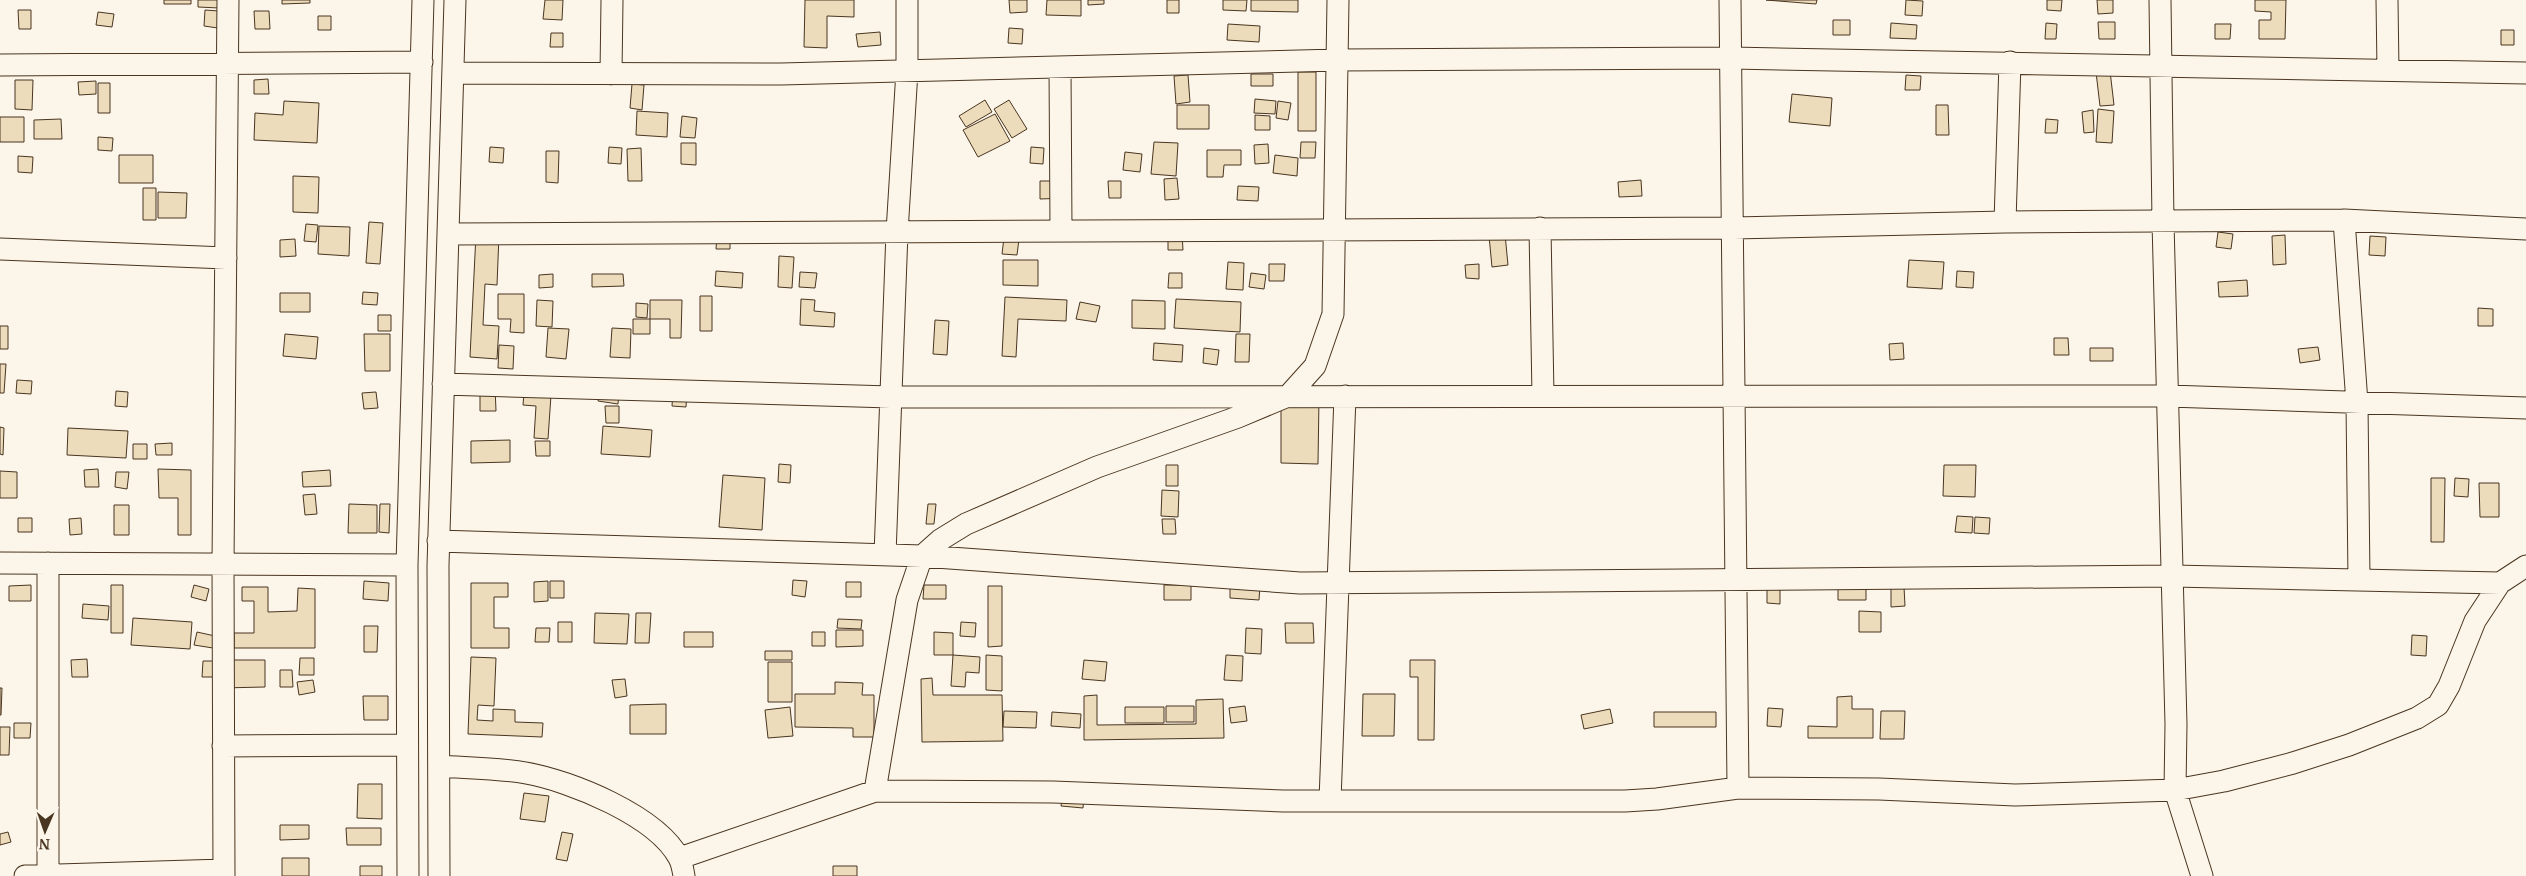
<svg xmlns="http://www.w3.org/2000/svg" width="2526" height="876" font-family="Merriweather,serif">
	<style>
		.building { fill: #ecdcbc; stroke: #4a3520 }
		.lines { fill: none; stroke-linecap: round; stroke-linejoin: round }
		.street-casing { stroke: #4a3520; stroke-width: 23 }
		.street { stroke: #fbf6e9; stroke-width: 21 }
	</style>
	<rect width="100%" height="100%" fill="#fbf6e9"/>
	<path class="building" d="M 164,0 L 191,0 L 191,4 L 164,4 Z
		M 198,0 L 219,0 L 219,8 L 198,7 Z
		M 282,0 L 310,0 L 310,3 L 282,4 Z
		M 545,0 L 563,0 L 562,20 L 543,19 Z
		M 805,0 L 854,0 L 854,17 L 827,16 L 827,48 L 804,47 Z
		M 1009,0 L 1027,0 L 1027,12 L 1010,13 Z
		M 1047,0 L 1081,0 L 1081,16 L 1046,15 Z
		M 1088,0 L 1104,0 L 1104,4 L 1088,5 Z
		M 1167,0 L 1179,0 L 1179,13 L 1167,13 Z
		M 1223,0 L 1247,0 L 1246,11 L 1223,10 Z
		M 1251,0 L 1298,0 L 1298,12 L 1251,11 Z
		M 1766,0 L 1817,0 L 1816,4 Z
		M 1906,0 L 1923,1 L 1922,16 L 1905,15 Z
		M 2047,0 L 2062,0 L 2061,11 L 2047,10 Z
		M 2097,0 L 2113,0 L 2113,13 L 2098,14 Z
		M 2255,0 L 2286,0 L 2285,39 L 2259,39 L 2259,20 L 2271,20 L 2271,12 L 2255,11 Z
		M 18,10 L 31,10 L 31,29 L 19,29 Z
		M 205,10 L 219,11 L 218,28 L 204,26 Z
		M 254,11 L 269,11 L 270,29 L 255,29 Z
		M 98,12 L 114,14 L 112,27 L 96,25 Z
		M 318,16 L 331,16 L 331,30 L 318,30 Z
		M 1833,20 L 1850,20 L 1850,35 L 1833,35 Z
		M 2098,22 L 2115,22 L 2115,39 L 2099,39 Z
		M 1891,23 L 1917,25 L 1916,39 L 1890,38 Z
		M 2046,23 L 2057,24 L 2056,39 L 2045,39 Z
		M 1228,24 L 1260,26 L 1259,42 L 1227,40 Z
		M 2215,24 L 2231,24 L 2230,39 L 2215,39 Z
		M 1009,28 L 1023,29 L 1022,44 L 1008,43 Z
		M 2501,30 L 2514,30 L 2514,45 L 2501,45 Z
		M 880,32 L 881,45 L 858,47 L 856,34 Z
		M 551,33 L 563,33 L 563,47 L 550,47 Z
		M 2110,71 L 2114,105 L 2100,106 L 2096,72 Z
		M 1298,72 L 1316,72 L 1316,131 L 1298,131 Z
		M 1251,74 L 1273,74 L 1273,86 L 1251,86 Z
		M 1188,75 L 1190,102 L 1176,104 L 1174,76 Z
		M 1906,75 L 1921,76 L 1920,90 L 1905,90 Z
		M 268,79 L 269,94 L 254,94 L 254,80 Z
		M 15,80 L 33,80 L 32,110 L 15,109 Z
		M 96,81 L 96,94 L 79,95 L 78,82 Z
		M 98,83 L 110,83 L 110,113 L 98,113 Z
		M 632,84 L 644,85 L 642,110 L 630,108 Z
		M 1792,94 L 1832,98 L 1830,126 L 1789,122 Z
		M 1255,99 L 1276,101 L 1275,114 L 1254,113 Z
		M 985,100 L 992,112 L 966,127 L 959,116 Z
		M 1009,100 L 1027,129 L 1012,138 L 994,109 Z
		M 284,101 L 319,103 L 317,143 L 254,140 L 255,113 L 283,115 Z
		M 1278,101 L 1291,103 L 1288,120 L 1276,118 Z
		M 1177,105 L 1209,105 L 1209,129 L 1177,129 Z
		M 1936,105 L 1948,105 L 1949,135 L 1936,135 Z
		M 2098,109 L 2114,111 L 2112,143 L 2096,142 Z
		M 2093,110 L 2094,132 L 2084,133 L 2082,112 Z
		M 637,111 L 668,113 L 667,137 L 636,135 Z
		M 995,114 L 1010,141 L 978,157 L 963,130 Z
		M 1255,115 L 1270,116 L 1270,130 L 1255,130 Z
		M 682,116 L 697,118 L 695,138 L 680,137 Z
		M 0,117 L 24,117 L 24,142 L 0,142 Z
		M 61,119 L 62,139 L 34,139 L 34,120 Z
		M 2046,119 L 2058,120 L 2057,133 L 2045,133 Z
		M 98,137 L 113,138 L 112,151 L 98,150 Z
		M 1154,142 L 1178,143 L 1176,176 L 1151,174 Z
		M 1301,142 L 1316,142 L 1315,158 L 1300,158 Z
		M 681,143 L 696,143 L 696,165 L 681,164 Z
		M 1268,144 L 1269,163 L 1255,164 L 1254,145 Z
		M 490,147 L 504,148 L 503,163 L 489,162 Z
		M 609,147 L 622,148 L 621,164 L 608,163 Z
		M 1031,147 L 1044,148 L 1043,164 L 1030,163 Z
		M 641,148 L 642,181 L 628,181 L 627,149 Z
		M 1207,150 L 1241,150 L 1241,165 L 1224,165 L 1223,177 L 1207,177 Z
		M 546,151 L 559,151 L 558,183 L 546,182 Z
		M 1125,152 L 1142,154 L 1140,172 L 1123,170 Z
		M 119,155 L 153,155 L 153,183 L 119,183 Z
		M 1275,155 L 1298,158 L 1297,176 L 1273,173 Z
		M 18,156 L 33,157 L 32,173 L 18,172 Z
		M 293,176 L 319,177 L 318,213 L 293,212 Z
		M 1177,178 L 1179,199 L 1165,200 L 1164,179 Z
		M 1641,180 L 1642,196 L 1619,197 L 1618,182 Z
		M 1040,181 L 1067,181 L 1067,198 L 1040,199 Z
		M 1108,181 L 1121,181 L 1121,198 L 1109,198 Z
		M 1238,186 L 1259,187 L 1258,201 L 1237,200 Z
		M 143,188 L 156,188 L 156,220 L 143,220 Z
		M 158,192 L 187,193 L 186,218 L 158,218 Z
		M 369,222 L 383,223 L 380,264 L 366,263 Z
		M 306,224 L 318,225 L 316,242 L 304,241 Z
		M 319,226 L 350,227 L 349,256 L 318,254 Z
		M 1005,229 L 1020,231 L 1017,255 L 1002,254 Z
		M 2218,232 L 2233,234 L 2231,249 L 2216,247 Z
		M 476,234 L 499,235 L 497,285 L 485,284 L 483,325 L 499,326 L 497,359 L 470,357 Z
		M 1182,234 L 1183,250 L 1168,250 L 1168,235 Z
		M 1505,234 L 1508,265 L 1492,267 L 1489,236 Z
		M 717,235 L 730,235 L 730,249 L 716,249 Z
		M 2285,235 L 2286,264 L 2273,265 L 2272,236 Z
		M 2370,236 L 2386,237 L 2385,256 L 2369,255 Z
		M 295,239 L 296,256 L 280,257 L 280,240 Z
		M 779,256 L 794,257 L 792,288 L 778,287 Z
		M 1003,260 L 1038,260 L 1038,286 L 1003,285 Z
		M 1909,260 L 1944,262 L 1942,289 L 1907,287 Z
		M 1228,262 L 1244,263 L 1243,290 L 1226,289 Z
		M 1269,264 L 1285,264 L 1284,281 L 1269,281 Z
		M 1479,264 L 1479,279 L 1466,278 L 1465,265 Z
		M 716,271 L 743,273 L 742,288 L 715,286 Z
		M 1957,271 L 1974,272 L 1973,288 L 1956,287 Z
		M 800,272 L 817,273 L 815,288 L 799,287 Z
		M 1169,273 L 1182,273 L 1182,288 L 1168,288 Z
		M 1251,273 L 1266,275 L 1264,289 L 1249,287 Z
		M 553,274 L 553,287 L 539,288 L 539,275 Z
		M 592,274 L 623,274 L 624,286 L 592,287 Z
		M 2247,280 L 2248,296 L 2219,297 L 2218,282 Z
		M 363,292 L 378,293 L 377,305 L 362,304 Z
		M 280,293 L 310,293 L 310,312 L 280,312 Z
		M 498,294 L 524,294 L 524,333 L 510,332 L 511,319 L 498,319 Z
		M 700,296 L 712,296 L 712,331 L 700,331 Z
		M 1005,297 L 1067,300 L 1066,321 L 1018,319 L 1016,357 L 1002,356 Z
		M 801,299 L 815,300 L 814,311 L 835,313 L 834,327 L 800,325 Z
		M 1176,299 L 1241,302 L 1240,332 L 1174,328 Z
		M 537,300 L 553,301 L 552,327 L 536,326 Z
		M 650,300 L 682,300 L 681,338 L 670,338 L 670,319 L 650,319 Z
		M 1132,300 L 1165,301 L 1165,329 L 1132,328 Z
		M 1080,302 L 1100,306 L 1096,322 L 1076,319 Z
		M 636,303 L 648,304 L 647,318 L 636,317 Z
		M 2478,308 L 2493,309 L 2493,326 L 2478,326 Z
		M 378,315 L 391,315 L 391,331 L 378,331 Z
		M 633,319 L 650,319 L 650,334 L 633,334 Z
		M 935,320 L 949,321 L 947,355 L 933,354 Z
		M 0,326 L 8,326 L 8,349 L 0,349 Z
		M 548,328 L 569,329 L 566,359 L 546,357 Z
		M 612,328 L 631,329 L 630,358 L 610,357 Z
		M 285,334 L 318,337 L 316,359 L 283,356 Z
		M 364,334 L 390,334 L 390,371 L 365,371 Z
		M 1236,334 L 1250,334 L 1249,362 L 1235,362 Z
		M 2054,338 L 2068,338 L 2069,355 L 2054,355 Z
		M 1154,343 L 1183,345 L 1182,362 L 1153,360 Z
		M 1903,343 L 1904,359 L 1890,360 L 1889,344 Z
		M 499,345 L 514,346 L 513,369 L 498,368 Z
		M 2318,347 L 2320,360 L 2300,363 L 2298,349 Z
		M 1204,348 L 1219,350 L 1217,365 L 1203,363 Z
		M 2090,348 L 2113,348 L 2113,361 L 2090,361 Z
		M 0,364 L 6,364 L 4,393 L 0,393 Z
		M 17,380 L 32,381 L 31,394 L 16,393 Z
		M 480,386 L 495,386 L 496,411 L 480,411 Z
		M 600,389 L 619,392 L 618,404 L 598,401 Z
		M 116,391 L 128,392 L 127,407 L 115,406 Z
		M 673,391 L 687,392 L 686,407 L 672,406 Z
		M 376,392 L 378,408 L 364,409 L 362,393 Z
		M 524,393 L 551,395 L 548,439 L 534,438 L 536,406 L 523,405 Z
		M 1281,397 L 1319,398 L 1318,464 L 1281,463 Z
		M 605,406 L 619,406 L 619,423 L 606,423 Z
		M 603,426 L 652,430 L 650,457 L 601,454 Z
		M 0,427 L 4,428 L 3,455 L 0,454 Z
		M 68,428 L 128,431 L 126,458 L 67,455 Z
		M 510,440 L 510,462 L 471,463 L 471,441 Z
		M 535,441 L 550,441 L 550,456 L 536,456 Z
		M 172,443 L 172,455 L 156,455 L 155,444 Z
		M 133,444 L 147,444 L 147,459 L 133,459 Z
		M 779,464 L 791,465 L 790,483 L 778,482 Z
		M 1166,465 L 1178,465 L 1178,486 L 1166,486 Z
		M 1944,465 L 1976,465 L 1975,497 L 1943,496 Z
		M 98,469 L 99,487 L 85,487 L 84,470 Z
		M 158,469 L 191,470 L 191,535 L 178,535 L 178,498 L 159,498 Z
		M 330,470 L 331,486 L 303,487 L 302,472 Z
		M 0,471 L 17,472 L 17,498 L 0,498 Z
		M 116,472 L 129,472 L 127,489 L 115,487 Z
		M 723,475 L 765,478 L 762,530 L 719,527 Z
		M 2431,478 L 2445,478 L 2444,542 L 2431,542 Z
		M 2455,478 L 2469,479 L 2468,497 L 2454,496 Z
		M 2479,483 L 2499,483 L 2499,517 L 2480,517 Z
		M 1162,490 L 1179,491 L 1178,517 L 1161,516 Z
		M 315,494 L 317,514 L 305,515 L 303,495 Z
		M 349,504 L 377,505 L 377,533 L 348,533 Z
		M 380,504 L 390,504 L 389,533 L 379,532 Z
		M 928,504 L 936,504 L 934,524 L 926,524 Z
		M 114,505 L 129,505 L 129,535 L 114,535 Z
		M 1957,516 L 1973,517 L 1972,533 L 1955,532 Z
		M 1975,517 L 1990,518 L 1989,534 L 1974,533 Z
		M 18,518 L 32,518 L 32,532 L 18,532 Z
		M 81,518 L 82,534 L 70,535 L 69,519 Z
		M 1162,519 L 1175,519 L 1176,534 L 1163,534 Z
		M 793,580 L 807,581 L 805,597 L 792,595 Z
		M 364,581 L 389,583 L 388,601 L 363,599 Z
		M 548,581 L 548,601 L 534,602 L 534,582 Z
		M 550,581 L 564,581 L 564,598 L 550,598 Z
		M 846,582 L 861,582 L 861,597 L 846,597 Z
		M 471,583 L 508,583 L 508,597 L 494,597 L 494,628 L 509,628 L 509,648 L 471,648 Z
		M 1230,583 L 1260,585 L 1259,600 L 1230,598 Z
		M 1780,584 L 1780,604 L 1767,603 L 1767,585 Z
		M 31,585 L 31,601 L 9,601 L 9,586 Z
		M 111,585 L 123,585 L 123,633 L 111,633 Z
		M 194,585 L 209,589 L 206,601 L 191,597 Z
		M 924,585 L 946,585 L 946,599 L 923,599 Z
		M 1164,585 L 1191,585 L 1191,600 L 1164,600 Z
		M 1838,585 L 1866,585 L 1866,600 L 1838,600 Z
		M 988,586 L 1002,586 L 1002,646 L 988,647 Z
		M 242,587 L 268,587 L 268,612 L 297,611 L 298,588 L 315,589 L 315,648 L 234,648 L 234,633 L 254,633 L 254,601 L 242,601 Z
		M 1891,587 L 1904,587 L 1905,606 L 1891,607 Z
		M 83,604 L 109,606 L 108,620 L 82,618 Z
		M 1859,611 L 1881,612 L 1881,632 L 1859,632 Z
		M 595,613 L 629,614 L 627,644 L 594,643 Z
		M 636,613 L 651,613 L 649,643 L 635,643 Z
		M 133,618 L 192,622 L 190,649 L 131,645 Z
		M 838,619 L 862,620 L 861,629 L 837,628 Z
		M 558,622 L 572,622 L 572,642 L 558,642 Z
		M 961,622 L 976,623 L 975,637 L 960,636 Z
		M 1285,623 L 1313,623 L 1314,643 L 1286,643 Z
		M 364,626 L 378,626 L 377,652 L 364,652 Z
		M 536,628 L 550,628 L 549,642 L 535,642 Z
		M 1246,628 L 1262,629 L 1261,654 L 1245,653 Z
		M 836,630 L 863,630 L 863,646 L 836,647 Z
		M 197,632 L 215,636 L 213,648 L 194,645 Z
		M 684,632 L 713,632 L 713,647 L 684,647 Z
		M 812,632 L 825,632 L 825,646 L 812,646 Z
		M 934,632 L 953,633 L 953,655 L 934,655 Z
		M 2412,635 L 2427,636 L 2426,656 L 2411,655 Z
		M 765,651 L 792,651 L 792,660 L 765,660 Z
		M 953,655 L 980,657 L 979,673 L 966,672 L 965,687 L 951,686 Z
		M 986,655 L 1002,656 L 1002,691 L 986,690 Z
		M 1226,655 L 1243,656 L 1242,681 L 1224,680 Z
		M 471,657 L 496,658 L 494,706 L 478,705 L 477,720 L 493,721 L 493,709 L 515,710 L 515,722 L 543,723 L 542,737 L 468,734 Z
		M 300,658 L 314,658 L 314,675 L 299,675 Z
		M 87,659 L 88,677 L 72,677 L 71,660 Z
		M 221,660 L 265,660 L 265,687 L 221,688 Z
		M 1084,660 L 1107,662 L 1105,681 L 1082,679 Z
		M 1410,660 L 1435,660 L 1434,740 L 1418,740 L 1418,677 L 1410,677 Z
		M 203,661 L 220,661 L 220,677 L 202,677 Z
		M 768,662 L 792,662 L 792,702 L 768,702 Z
		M 280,670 L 292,670 L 293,687 L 280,687 Z
		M 932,678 L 933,695 L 1002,695 L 1003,741 L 922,742 L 921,679 Z
		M 625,679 L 627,696 L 615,698 L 612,680 Z
		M 313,680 L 315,692 L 299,695 L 297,682 Z
		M 835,682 L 863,683 L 862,695 L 874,695 L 874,737 L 853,737 L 853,728 L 795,727 L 795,694 L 835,694 Z
		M 0,688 L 2,688 L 1,715 L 0,715 Z
		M 1363,694 L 1395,694 L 1394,736 L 1362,736 Z
		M 1097,695 L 1097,725 L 1196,724 L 1196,700 L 1223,699 L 1224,738 L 1084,740 L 1084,696 Z
		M 363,696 L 388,696 L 388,720 L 364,720 Z
		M 1852,696 L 1852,709 L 1873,709 L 1873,738 L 1808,738 L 1808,726 L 1837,727 L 1837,697 Z
		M 666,704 L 666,734 L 630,734 L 630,705 Z
		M 1166,706 L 1194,706 L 1194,722 L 1166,722 Z
		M 1245,706 L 1247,721 L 1231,723 L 1229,708 Z
		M 790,707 L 793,736 L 768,738 L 765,710 Z
		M 1125,707 L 1164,707 L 1164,723 L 1125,723 Z
		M 1768,708 L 1783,709 L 1781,727 L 1767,726 Z
		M 1610,709 L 1613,723 L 1584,729 L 1581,715 Z
		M 1004,711 L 1037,712 L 1036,728 L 1003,727 Z
		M 1881,711 L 1905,711 L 1904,739 L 1880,739 Z
		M 1052,712 L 1081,714 L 1080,728 L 1051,726 Z
		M 1654,712 L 1716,712 L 1716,727 L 1654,727 Z
		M 14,723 L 31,723 L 30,738 L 14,738 Z
		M 0,727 L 10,727 L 9,755 L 0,755 Z
		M 358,784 L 382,784 L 382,819 L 357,818 Z
		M 524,793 L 549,796 L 545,822 L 520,819 Z
		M 1063,794 L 1084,796 L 1083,808 L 1061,806 Z
		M 280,825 L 309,825 L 309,839 L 280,840 Z
		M 346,828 L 381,828 L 381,845 L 347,845 Z
		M 8,832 L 11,842 L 0,845 L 0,834 Z
		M 562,832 L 573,834 L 567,861 L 556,859 Z
		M 282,858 L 309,858 L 309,876 L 282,876 Z
		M 360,866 L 382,866 L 382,876 L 360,876 Z
		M 833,866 L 857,866 L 857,876 L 833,876 Z"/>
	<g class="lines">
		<defs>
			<path id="street" d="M 1730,0 L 1738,788
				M 2160,0 L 2163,222 L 2176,724 L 2175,790 L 2202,876
				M 2387,0 L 2388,70
				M 0,65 L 422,62
				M 1060,67 L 1061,230
				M 453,73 L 781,74 L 1337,60 L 1731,58 L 2526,73
				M 611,74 L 612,0
				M 2344,220 L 2357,403 L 2359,580
				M 2005,222 L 2010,62
				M 1540,228 L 1543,396
				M 448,234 L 1733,228 L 2005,222 L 2344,220 L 2526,229
				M 0,249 L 226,258
				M 443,384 L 891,397 L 2169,396 L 2526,408
				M 438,541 L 922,556 L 1300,583 L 2173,576 L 2500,583
				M 885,555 L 897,232 L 907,71 L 907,0
				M 0,563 L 407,565
				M 223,746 L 407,745
				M 439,766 C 467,768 498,768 526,773 C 571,781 657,816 679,858 C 682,863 683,870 684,876
				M 875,791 L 907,600 L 922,556 L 940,540 L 966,524 L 1097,467 L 1238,417 L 1288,396 L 1315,366 L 1333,314 L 1338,0
				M 1330,801 L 1345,396
				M 680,858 L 875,791 L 1053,792 L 1283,801 L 1625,801 L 1657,799 L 1738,788 L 1879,789 L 2015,795 L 2175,790 L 2224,781 L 2293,763 L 2349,745 L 2417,718 L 2438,705 L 2449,686 L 2475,621 L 2500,583 L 2526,566
				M 48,875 L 48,563
				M 25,876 L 224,870
				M 224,876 L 223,564 L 228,0
				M 408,876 L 407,565 L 423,0
				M 439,876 L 438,566 L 455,0"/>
		</defs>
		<use href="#street" class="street-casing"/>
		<use href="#street" class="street"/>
	</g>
	<g transform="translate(45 831) rotate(182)" stroke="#fbf6e9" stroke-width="4" paint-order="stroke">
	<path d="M0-4L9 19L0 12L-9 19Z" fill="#4a3520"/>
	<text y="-8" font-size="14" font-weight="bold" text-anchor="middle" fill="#4a3520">N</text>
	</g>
</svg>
